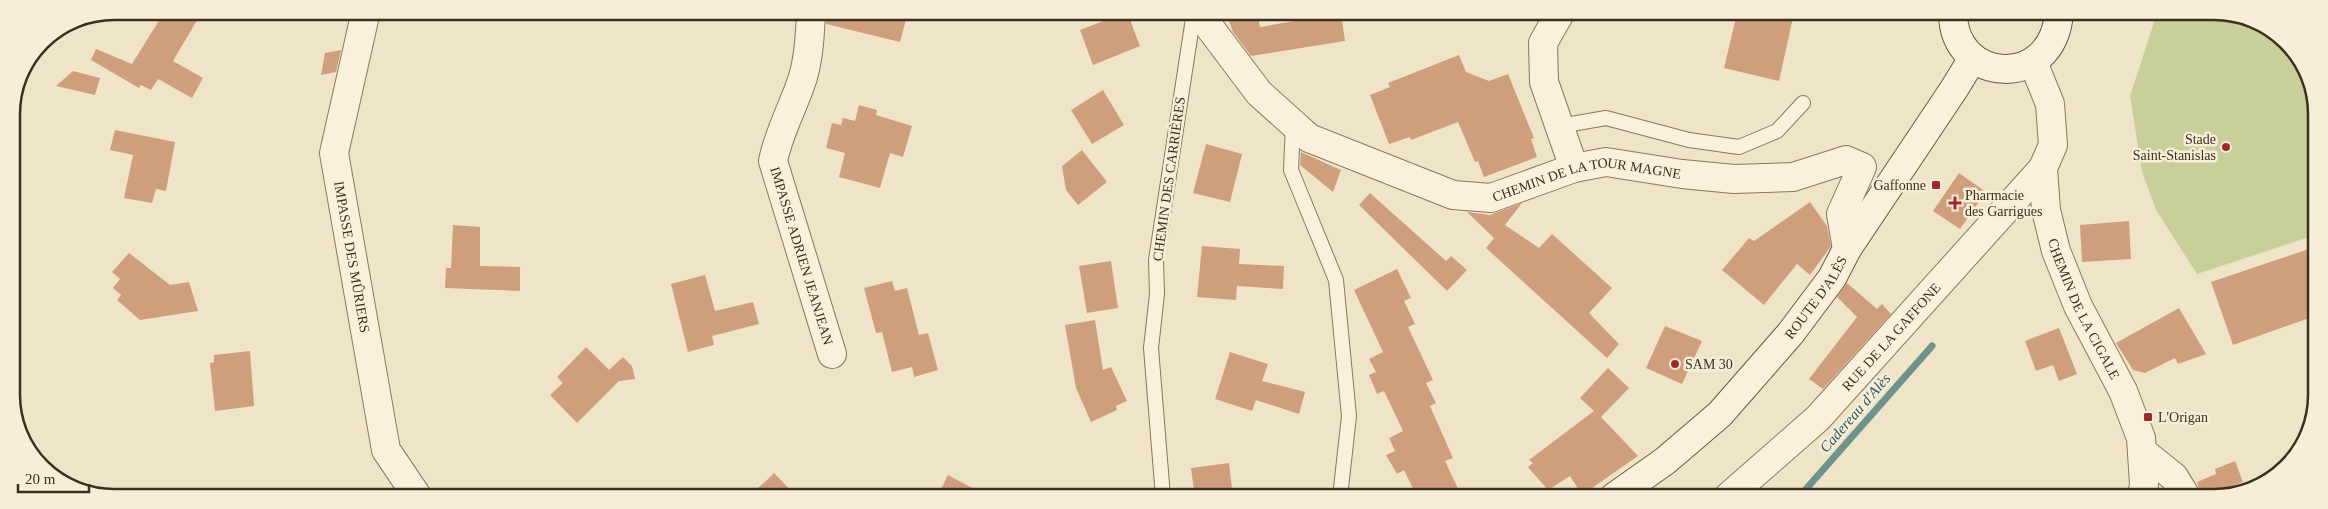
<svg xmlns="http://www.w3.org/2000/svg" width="2328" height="509" font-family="'Times New Roman',serif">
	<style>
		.green { fill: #c9cf9b }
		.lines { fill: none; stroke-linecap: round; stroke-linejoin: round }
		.stream { stroke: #6f938a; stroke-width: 7 }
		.building { fill: #cf9f7d }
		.lane-casing { stroke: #8d765c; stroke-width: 16 }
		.street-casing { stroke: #8d765c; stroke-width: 30 }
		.secondary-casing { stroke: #6f573f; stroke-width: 30 }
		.lane { stroke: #faf1dc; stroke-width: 14 }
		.street { stroke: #faf1dc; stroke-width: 28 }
		.secondary { stroke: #faf1dc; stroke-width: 28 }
		.poi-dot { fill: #9e2a2b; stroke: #f7eed8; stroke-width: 2 }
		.labels { text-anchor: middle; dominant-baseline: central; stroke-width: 5; stroke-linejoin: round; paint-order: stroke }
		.poi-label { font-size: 14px; fill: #3d2e20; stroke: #f7eed8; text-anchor: start }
		.street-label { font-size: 14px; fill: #3d2e20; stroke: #f7eed8 }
		.water-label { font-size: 15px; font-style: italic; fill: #2f5d5a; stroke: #f7eed8 }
		.rim { fill: none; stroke: #3d2e20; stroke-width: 2.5 }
	</style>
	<rect width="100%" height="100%" fill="#f0e4c8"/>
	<path class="green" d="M 2157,13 L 2234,13 L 2287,41 L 2315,94 L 2315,235 L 2197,274 L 2156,210 L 2142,172 L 2130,96 Z"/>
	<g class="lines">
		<path class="stream" d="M 1799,497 L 1932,346"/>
	</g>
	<path class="building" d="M 170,11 L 188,11 L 199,17 L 173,61 L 203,78 L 192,98 L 158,79 L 151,90 L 141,85 L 139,88 L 91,60 L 96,49 L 132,64 L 160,19 L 165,21 Z
		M 826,12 L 908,12 L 900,42 L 826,24 Z
		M 1127,12 L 1140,46 L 1093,65 L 1080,30 Z
		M 1226,12 L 1257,12 L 1260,27 L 1341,13 L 1345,41 L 1251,56 L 1233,32 Z
		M 1737,13 L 1794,13 L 1779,81 L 1724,68 Z
		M 341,50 L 336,72 L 321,75 L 325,53 Z
		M 1459,55 L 1466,72 L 1489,81 L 1508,74 L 1534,138 L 1531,139 L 1537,157 L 1484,177 L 1478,161 L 1475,162 L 1458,122 L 1411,140 L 1410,137 L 1389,144 L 1370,95 L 1390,87 L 1388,83 Z
		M 73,71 L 100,78 L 95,95 L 56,86 Z
		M 1103,90 L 1124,125 L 1092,144 L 1071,110 Z
		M 859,105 L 877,110 L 876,115 L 912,126 L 903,157 L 890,153 L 880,188 L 839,177 L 845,153 L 826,148 L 832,123 L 841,125 L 843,118 L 855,121 Z
		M 115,130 L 175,142 L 166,191 L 156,189 L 152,203 L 124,198 L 133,155 L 110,150 Z
		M 1206,144 L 1242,154 L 1230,202 L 1193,193 Z
		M 1082,150 L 1107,182 L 1078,205 L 1066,190 L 1062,166 Z
		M 1301,152 L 1341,170 L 1333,192 L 1300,165 Z
		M 1959,173 L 1986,192 L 1960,229 L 1933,211 Z
		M 1370,193 L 1446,261 L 1451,256 L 1467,270 L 1447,291 L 1359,205 Z
		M 1810,202 L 1827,226 L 1831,246 L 1810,275 L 1797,264 L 1764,305 L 1722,270 L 1749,238 L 1754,241 Z
		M 1522,203 L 1505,225 L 1539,248 L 1552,234 L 1612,288 L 1589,313 L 1619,344 L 1607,358 L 1486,248 L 1494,238 L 1467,212 L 1490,215 Z
		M 2129,221 L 2131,259 L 2082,262 L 2080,225 Z
		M 453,225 L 480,227 L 480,266 L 520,267 L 520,291 L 445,288 L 446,268 L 451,268 Z
		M 1202,246 L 1240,249 L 1239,264 L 1284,266 L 1283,289 L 1237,286 L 1236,300 L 1197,297 Z
		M 2315,247 L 2315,316 L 2233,345 L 2211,282 Z
		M 129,253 L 170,285 L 189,282 L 198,311 L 140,320 L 117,300 L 121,295 L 113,288 L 120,279 L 112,272 Z
		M 1111,261 L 1118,308 L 1087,313 L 1079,266 Z
		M 1397,269 L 1411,298 L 1404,301 L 1415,324 L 1408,327 L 1433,380 L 1426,383 L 1436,403 L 1430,406 L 1453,458 L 1445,461 L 1462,497 L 1417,497 L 1404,470 L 1397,474 L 1386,455 L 1395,451 L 1389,438 L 1403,431 L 1384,391 L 1377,394 L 1369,375 L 1376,372 L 1369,359 L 1383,352 L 1354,290 Z
		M 705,275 L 715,311 L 753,302 L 759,324 L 712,336 L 714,345 L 688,352 L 671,284 Z
		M 892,281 L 895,291 L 907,288 L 919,335 L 928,333 L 938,370 L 914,377 L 912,367 L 892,372 L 882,332 L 876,333 L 864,288 Z
		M 1847,283 L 1877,309 L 1882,304 L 1891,314 L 1823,389 L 1809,379 L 1857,317 L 1837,297 Z
		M 2179,308 L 2206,354 L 2178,364 L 2175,358 L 2145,373 L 2133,370 L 2116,343 Z
		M 1095,320 L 1103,370 L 1111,367 L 1127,401 L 1116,406 L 1117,410 L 1091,422 L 1076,388 L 1065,325 Z
		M 1665,326 L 1702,341 L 1682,384 L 1646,368 Z
		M 2059,328 L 2077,374 L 2059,381 L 2053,365 L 2036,371 L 2025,341 Z
		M 586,347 L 609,370 L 623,357 L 632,366 L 635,379 L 619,381 L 577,423 L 550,395 L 563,383 L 557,377 Z
		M 250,351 L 254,406 L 215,411 L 210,363 L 214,362 L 214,355 Z
		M 1230,352 L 1268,364 L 1262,381 L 1305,392 L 1299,414 L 1256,400 L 1252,411 L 1215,399 Z
		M 1608,368 L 1629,388 L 1601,417 L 1638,456 L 1582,495 L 1570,476 L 1548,490 L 1528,467 L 1533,463 L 1529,460 L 1594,411 L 1580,398 Z
		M 2235,461 L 2243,482 L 2227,488 L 2229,494 L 2221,498 L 2203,498 L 2197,482 L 2216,474 L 2215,469 Z
		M 1229,463 L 1233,497 L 1195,497 L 1191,468 Z
		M 774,473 L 796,496 L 749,496 L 766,481 Z
		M 948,475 L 989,497 L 937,497 Z"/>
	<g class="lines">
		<defs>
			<path id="lane" d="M 1293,123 L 1291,170 L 1336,280 L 1349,416 L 1340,497
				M 1560,126 L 1606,118 L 1689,140 L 1739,147 L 1777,131 L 1803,103
				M 1163,497 L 1151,348 L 1157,294 L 1156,260 L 1194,12"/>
			<g id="street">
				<path id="s1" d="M 366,11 L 334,153 L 386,450 L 417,496"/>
				<path id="s2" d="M 811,12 C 810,34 809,56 803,77 C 794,106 779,131 773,161 L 832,354"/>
				<path id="s3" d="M 1198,12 L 1259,93 L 1309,138 L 1453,195 L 1491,198 L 1574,168 L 1606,162 L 1682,174 L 1734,179 L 1793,177 L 1846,160 L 1862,167 L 1841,214 L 1847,249"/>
				<path d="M 1560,13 L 1543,43 L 1544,82 L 1574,168"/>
				<path id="s4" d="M 2033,62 L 2050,104 L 2053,145 L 2043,168 L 2046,210 L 2056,251 L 2078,306 L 2123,391 L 2141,438 L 2144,484 L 2142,497"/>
				<path d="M 2143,452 L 2174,477 L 2187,498"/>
				<path id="s5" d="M 1728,497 L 1818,418 L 2043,168"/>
			</g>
			<g id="secondary">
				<path d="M 1953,13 C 1953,84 2053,91 2059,13"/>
				<path id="s6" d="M 1614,497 L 1665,461 L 1720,414 L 1790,334 L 1832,278 L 1847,249 L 1954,89 L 1973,58"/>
			</g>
		</defs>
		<use href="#lane" class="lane-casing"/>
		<use href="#street" class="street-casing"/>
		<use href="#secondary" class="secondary-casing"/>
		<use href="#lane" class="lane"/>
		<use href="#street" class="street"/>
		<use href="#secondary" class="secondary"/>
	</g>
	<g class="poi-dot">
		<circle cx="2226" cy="147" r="5"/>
		<rect x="1931" y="180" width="10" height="10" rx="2.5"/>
		<path d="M1952.5 195.5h5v5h5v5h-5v5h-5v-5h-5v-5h5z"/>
		<circle cx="1675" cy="364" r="5"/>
		<rect x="2143" y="412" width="10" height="10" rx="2.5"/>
	</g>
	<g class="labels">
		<g class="poi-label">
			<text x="2216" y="139" text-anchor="end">Stade<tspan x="2216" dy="16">Saint-Stanislas</tspan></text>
			<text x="1926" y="185" text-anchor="end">Gaffonne</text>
			<text x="1965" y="195">Pharmacie<tspan x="1965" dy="16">des Garrigues</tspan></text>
			<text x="1685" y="364">SAM 30</text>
			<text x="2158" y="417">L'Origan</text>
		</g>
		<g class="street-label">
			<text transform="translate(1169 179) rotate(-82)">CHEMIN DES CARRIÈRES</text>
			<text stroke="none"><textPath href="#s3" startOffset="461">CHEMIN DE LA TOUR MAGNE</textPath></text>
			<text stroke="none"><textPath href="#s2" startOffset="254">IMPASSE ADRIEN JEANJEAN</textPath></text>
			<text stroke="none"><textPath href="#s1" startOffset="251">IMPASSE DES MÛRIERS</textPath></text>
			<text stroke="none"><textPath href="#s6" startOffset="286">ROUTE D'ALÈS</textPath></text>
			<text stroke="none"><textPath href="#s4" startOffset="260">CHEMIN DE LA CIGALE</textPath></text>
			<text stroke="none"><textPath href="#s5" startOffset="229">RUE DE LA GAFFONE</textPath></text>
		</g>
		<g class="water-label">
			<text transform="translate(1855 413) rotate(-49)">Cadereau d'Alès</text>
		</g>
	</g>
	<path d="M0 0H2328V509H0ZM114 20H2214A94 94 0 0 1 2308 114V395A94 94 0 0 1 2214 489H114A94 94 0 0 1 20 395V114A94 94 0 0 1 114 20Z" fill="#f7eed8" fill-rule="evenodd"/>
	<path class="rim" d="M114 20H2214A94 94 0 0 1 2308 114V395A94 94 0 0 1 2214 489H114A94 94 0 0 1 20 395V114A94 94 0 0 1 114 20Z"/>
	<path d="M18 484v8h71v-8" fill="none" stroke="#3d2e20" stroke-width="2.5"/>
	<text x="25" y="484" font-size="15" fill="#3d2e20" stroke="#f7eed8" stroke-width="4" paint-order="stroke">20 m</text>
</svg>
